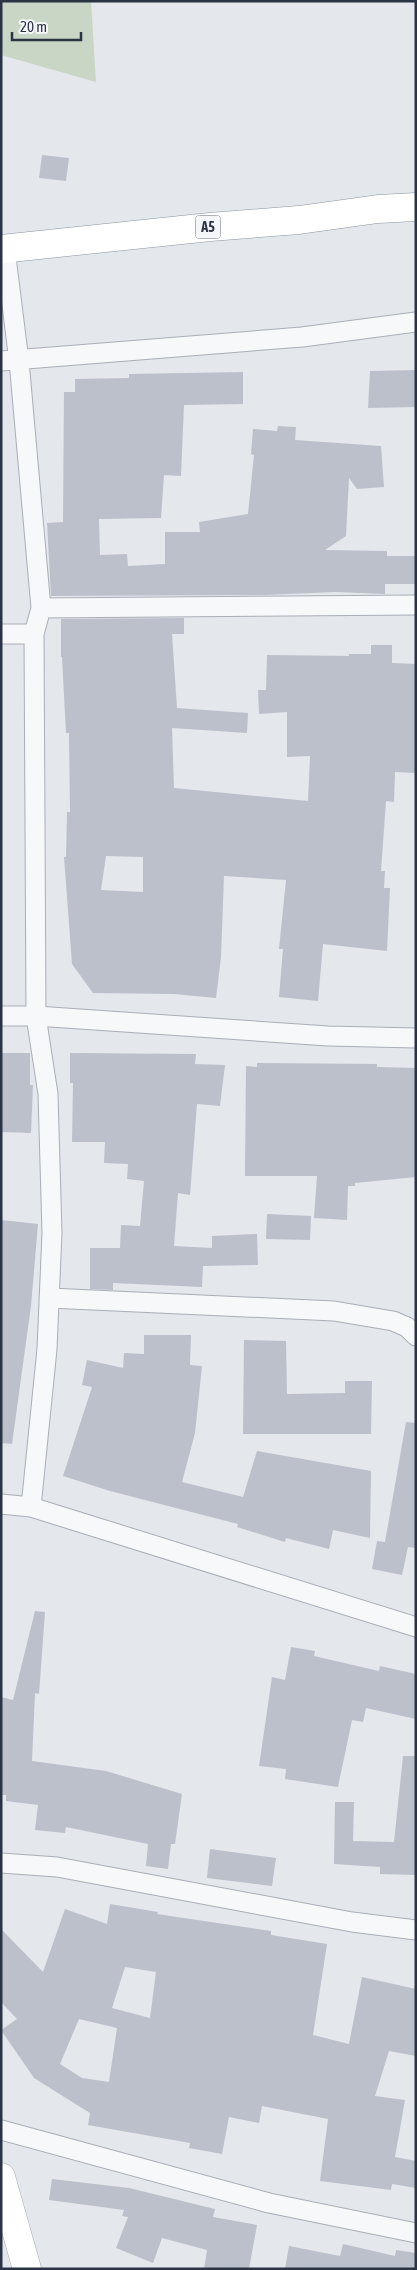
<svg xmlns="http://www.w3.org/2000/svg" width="417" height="2270" font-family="'Asap Condensed',sans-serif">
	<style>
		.green { fill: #c9d6c5 }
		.building { fill: #bbc0ca; fill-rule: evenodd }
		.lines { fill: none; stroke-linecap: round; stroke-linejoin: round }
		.street-casing { stroke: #a9aeb7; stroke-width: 21 }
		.secondary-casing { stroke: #a9aeb7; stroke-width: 29 }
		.highway-casing { stroke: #8b94a3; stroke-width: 29 }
		.street { stroke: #f7f8fa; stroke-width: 19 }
		.secondary { stroke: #fff; stroke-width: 28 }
		.highway { stroke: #fff; stroke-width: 28 }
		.labels { text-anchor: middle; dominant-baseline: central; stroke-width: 5; stroke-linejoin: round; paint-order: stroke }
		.shield { fill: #f4f6f9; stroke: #676e7b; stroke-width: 1 }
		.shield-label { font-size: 14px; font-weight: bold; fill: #2b3445 }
	</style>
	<rect width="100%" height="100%" fill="#e4e7ec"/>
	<path class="green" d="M 1,1 L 91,1 L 96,82 L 1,55 Z"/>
	<path class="building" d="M 42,155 L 69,158 L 66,181 L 39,178 Z
		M 416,370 L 416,407 L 368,408 L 370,371 Z
		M 243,372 L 243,404 L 184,405 L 181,476 L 164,475 L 161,518 L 99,519 L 100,555 L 127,554 L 128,566 L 165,564 L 165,532 L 200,532 L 199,522 L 248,514 L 254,455 L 251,454 L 253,429 L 277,431 L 278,426 L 296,427 L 295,440 L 381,446 L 384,487 L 357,489 L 349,478 L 346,536 L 325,550 L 387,551 L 387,556 L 416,556 L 416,584 L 385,584 L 385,594 L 336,592 L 264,595 L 51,596 L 47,523 L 63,522 L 64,392 L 75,392 L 75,379 L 129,378 L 129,374 Z
		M 184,618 L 184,634 L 172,634 L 177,708 L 248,713 L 247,733 L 172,728 L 174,788 L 308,801 L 310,756 L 287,757 L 287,712 L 259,714 L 258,690 L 266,690 L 267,655 L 349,656 L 349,654 L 371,654 L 371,645 L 392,645 L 392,663 L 416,664 L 416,773 L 395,772 L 394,802 L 386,801 L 381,871 L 385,871 L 384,888 L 390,888 L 387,951 L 323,944 L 318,1001 L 279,997 L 283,949 L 279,949 L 286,880 L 224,876 L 221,957 L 216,998 L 174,994 L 93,993 L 72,964 L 64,857 L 66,857 L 67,812 L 70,812 L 69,733 L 66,733 L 62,657 L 61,657 L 61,619 ZM 106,856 L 143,857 L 143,892 L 101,890 Z
		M 1,1053 L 30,1053 L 30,1085 L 33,1085 L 31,1133 L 1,1132 Z
		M 70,1053 L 196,1054 L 195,1064 L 225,1065 L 220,1106 L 197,1104 L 190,1195 L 178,1193 L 174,1246 L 212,1248 L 212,1236 L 257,1234 L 258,1265 L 203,1266 L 202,1287 L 113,1283 L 113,1290 L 90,1289 L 90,1248 L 120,1248 L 121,1225 L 140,1226 L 144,1181 L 127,1179 L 128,1164 L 104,1163 L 105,1142 L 72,1142 L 73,1083 L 70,1083 Z
		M 257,1063 L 377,1064 L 377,1067 L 416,1068 L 416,1177 L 355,1183 L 355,1186 L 348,1186 L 347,1220 L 314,1218 L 317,1176 L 245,1176 L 246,1066 L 257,1067 Z
		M 267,1214 L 311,1216 L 310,1240 L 266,1239 Z
		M 1,1220 L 38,1224 L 31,1306 L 12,1444 L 1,1443 Z
		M 144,1335 L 191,1335 L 190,1365 L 202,1366 L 195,1433 L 182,1482 L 243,1497 L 257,1451 L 371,1471 L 370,1538 L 333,1530 L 329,1549 L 286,1538 L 285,1542 L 237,1527 L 238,1524 L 110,1491 L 63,1476 L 92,1387 L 82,1385 L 87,1360 L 123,1368 L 124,1353 L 144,1354 Z
		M 244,1340 L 286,1341 L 287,1394 L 345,1393 L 345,1381 L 372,1381 L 371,1434 L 243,1434 Z
		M 406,1422 L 416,1423 L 416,1548 L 408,1547 L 402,1575 L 372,1569 L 377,1541 L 385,1542 Z
		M 35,1611 L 45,1612 L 39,1694 L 35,1693 L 32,1761 L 106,1771 L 182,1794 L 175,1844 L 171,1844 L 168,1869 L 146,1866 L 148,1844 L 66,1827 L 65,1833 L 35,1830 L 38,1805 L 6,1801 L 6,1795 L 1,1795 L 1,1697 L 13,1700 Z
		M 291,1647 L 315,1651 L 314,1656 L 379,1671 L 380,1666 L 416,1674 L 416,1719 L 366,1708 L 363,1722 L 352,1720 L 338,1787 L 285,1779 L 286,1769 L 259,1766 L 272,1677 L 285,1680 Z
		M 403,1756 L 416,1756 L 416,1875 L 380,1874 L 380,1867 L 334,1864 L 335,1802 L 354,1802 L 353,1841 L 394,1842 Z
		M 210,1849 L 276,1858 L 272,1886 L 207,1878 Z
		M 110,1904 L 158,1912 L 157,1914 L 271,1931 L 271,1935 L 327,1944 L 313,2035 L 349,2044 L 362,1977 L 416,1989 L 416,2056 L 389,2051 L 375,2096 L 405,2100 L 395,2157 L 416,2161 L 416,2188 L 392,2184 L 391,2190 L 320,2181 L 328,2119 L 262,2106 L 259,2123 L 229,2117 L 222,2154 L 189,2148 L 190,2143 L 88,2125 L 90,2113 L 34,2078 L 1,2030 L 17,2019 L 1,2002 L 1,1929 L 43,1972 L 65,1909 L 107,1924 ZM 125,1967 L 156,1972 L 150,2018 L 112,2008 ZM 79,2019 L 117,2028 L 109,2082 L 82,2078 L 60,2064 Z
		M 52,2179 L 129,2188 L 215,2209 L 213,2217 L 257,2225 L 249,2269 L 204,2269 L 207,2250 L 162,2238 L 153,2263 L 116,2248 L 128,2217 L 122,2216 L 124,2210 L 49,2200 Z
		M 343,2244 L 395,2256 L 396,2250 L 416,2253 L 416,2269 L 285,2269 L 289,2246 L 340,2256 Z"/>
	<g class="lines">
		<defs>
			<path id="street" d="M 5,249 L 19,361 L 41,608 L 34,634 L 36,1016 L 48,1094 L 52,1233 L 47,1349 L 31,1507
				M 1,361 L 302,337 L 416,322
				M 41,608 L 416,605
				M 1,634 L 34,634
				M 1,1016 L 36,1016 L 328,1036 L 416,1038
				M 49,1298 L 334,1311 L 393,1321 L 407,1327 L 416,1336
				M 1,1504 L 31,1507 L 416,1627
				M 1,1863 L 57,1867 L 352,1922 L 416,1930
				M 1,2130 L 269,2203 L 416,2233"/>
			<path id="secondary" d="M 1,2177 L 27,2269"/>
			<path id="highway" d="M 1,249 L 210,227 L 299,220 L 378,209 L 416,207"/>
		</defs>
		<use href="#street" class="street-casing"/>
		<use href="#secondary" class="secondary-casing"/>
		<use href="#highway" class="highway-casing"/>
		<use href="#street" class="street"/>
		<use href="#secondary" class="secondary"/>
		<use href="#highway" class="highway"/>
	</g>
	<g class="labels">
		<rect class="shield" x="195.5" y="215.5" width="25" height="23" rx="4"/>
		<g class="shield-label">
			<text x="208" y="227">A5</text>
		</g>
	</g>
	<rect width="417" height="2270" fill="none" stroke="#2b3445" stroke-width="5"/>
	<path d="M12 32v8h69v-8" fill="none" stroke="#2b3445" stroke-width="2.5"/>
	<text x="20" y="32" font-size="15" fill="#2b3445" stroke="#f4f6f9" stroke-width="4" paint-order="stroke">20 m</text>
</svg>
